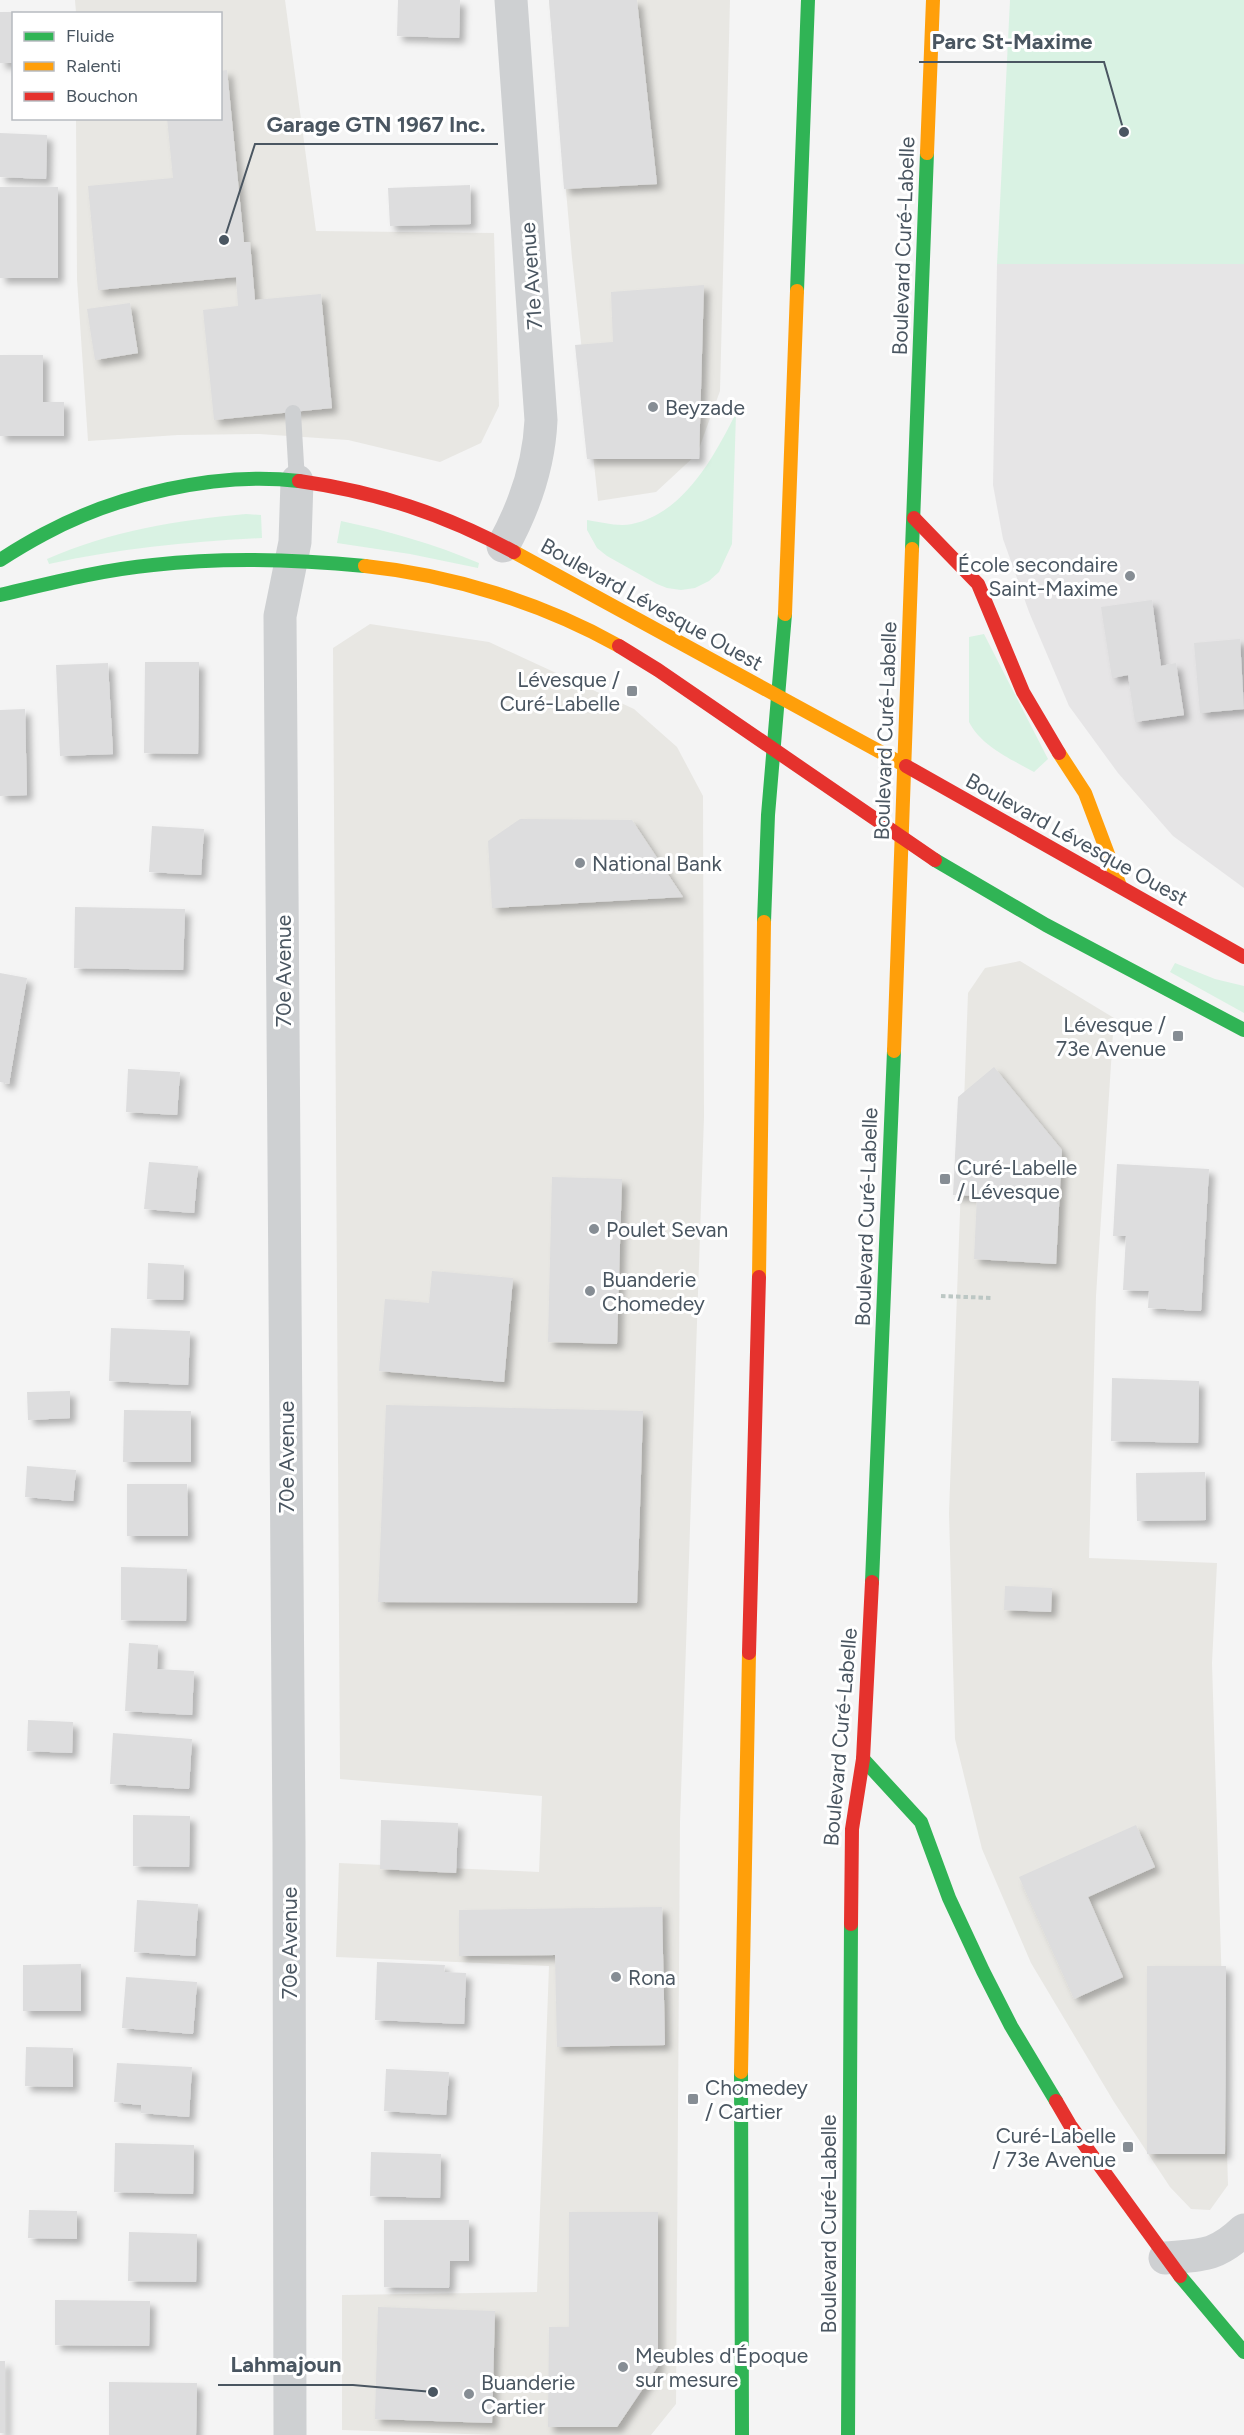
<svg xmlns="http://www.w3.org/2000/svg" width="1244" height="2435" font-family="Figtree,sans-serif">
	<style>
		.commercial { fill: #e8e7e3 }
		.education { fill: #e6e5e6 }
		.green { fill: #d9f2e3 }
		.building { fill: #ddddde; filter: url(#shadow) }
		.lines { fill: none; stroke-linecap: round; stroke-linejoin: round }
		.path { stroke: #bcc7c4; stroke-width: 4; stroke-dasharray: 4.5 3; stroke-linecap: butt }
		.lane { stroke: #ced0d2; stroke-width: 16 }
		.street { stroke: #ced0d2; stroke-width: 33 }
		.fast { stroke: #30b455; stroke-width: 14 }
		.slow { stroke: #ff9f0a; stroke-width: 14 }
		.jam { stroke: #e5322d; stroke-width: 14 }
		.poi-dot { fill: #868d94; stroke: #fff; stroke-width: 2 }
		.labels { text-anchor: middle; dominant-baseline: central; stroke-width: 6; stroke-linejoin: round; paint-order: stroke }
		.street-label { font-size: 21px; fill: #4a5661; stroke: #fff }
		.poi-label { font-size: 21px; fill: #4a5661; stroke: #fff; text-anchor: start }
		.leader { fill: none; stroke: #4a5661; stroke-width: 2 }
		.callout-dot { fill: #4a5661; stroke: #fff; stroke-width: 2 }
		.callout-label { font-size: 22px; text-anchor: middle; font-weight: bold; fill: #4a5661; stroke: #fff; stroke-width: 6; stroke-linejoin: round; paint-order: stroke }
	</style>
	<defs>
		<filter id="shadow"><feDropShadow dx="5.5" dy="5.5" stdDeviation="3" flood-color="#0004"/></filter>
	</defs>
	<rect width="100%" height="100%" fill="#f4f4f4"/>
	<path class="commercial" d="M 75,0 L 285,0 L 316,231 L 494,233 L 499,406 L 481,443 L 440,462 L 348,440 L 259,434 L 178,435 L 88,441 L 77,279 L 76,119 L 220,118 L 220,14 L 76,13 Z
		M 549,0 L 730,0 L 720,391 L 697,454 L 656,492 L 598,501 L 572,258 Z
		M 370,624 L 489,642 L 634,709 L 677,747 L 703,796 L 704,1117 L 680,1822 L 676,2404 L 651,2435 L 496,2435 L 342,2430 L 342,2295 L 537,2292 L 549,1966 L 336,1957 L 339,1863 L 539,1872 L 542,1796 L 340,1779 L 333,648 Z
		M 1020,961 L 1114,1018 L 1096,1296 L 1089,1558 L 1217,1563 L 1212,1663 L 1228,2185 L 1210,2210 L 1191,2209 L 1170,2187 L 1114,2102 L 1031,1963 L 982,1849 L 955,1739 L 949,1513 L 968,993 L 985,968 Z"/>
	<path class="education" d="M 997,264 L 1244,264 L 1244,888 L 1173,836 L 1118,773 L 1069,706 L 1029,612 L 1003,539 L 993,485 Z"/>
	<path class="green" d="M 1010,0 L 1244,0 L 1244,264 L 997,264 Z
		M 736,413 L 732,544 L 719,572 L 709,581 L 695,588 L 681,590 L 667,588 L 657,584 L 607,556 L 597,548 L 587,530 L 587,520 C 601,522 618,527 632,524 C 684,513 714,457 736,413 Z
		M 246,514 L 261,515 L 262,538 C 189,542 121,548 49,564 L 47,559 C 111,531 177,520 246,514 Z
		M 341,521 C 389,531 434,544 479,563 L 478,568 L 410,554 L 337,543 Z
		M 984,634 L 1048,759 L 1034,772 C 1011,759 982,747 969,722 L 969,637 Z
		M 1175,963 L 1215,979 L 1244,986 L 1244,1013 L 1170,972 Z"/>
	<path class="building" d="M 398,0 L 460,0 L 459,38 L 397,36 Z
		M 549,0 L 637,0 L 657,184 L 564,189 Z
		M 0,12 L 14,12 L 14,63 L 0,63 Z
		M 227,70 L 244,242 L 250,242 L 255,300 L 321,294 L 332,408 L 214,420 L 203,310 L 238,306 L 236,277 L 98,290 L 88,186 L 173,178 L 167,118 L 220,118 L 220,71 Z
		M 0,133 L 47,135 L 46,179 L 0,177 Z
		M 470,185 L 471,224 L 390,226 L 388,188 Z
		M 0,187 L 58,187 L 58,278 L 0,278 Z
		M 704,285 L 699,459 L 587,459 L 575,345 L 613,342 L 611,292 Z
		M 130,303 L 138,353 L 95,360 L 87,309 Z
		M 0,355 L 43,355 L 43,402 L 64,402 L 64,436 L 0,436 Z
		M 1152,600 L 1161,666 L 1176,663 L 1184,715 L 1135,722 L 1128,675 L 1112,678 L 1101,607 Z
		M 1240,639 L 1244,709 L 1200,713 L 1194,643 Z
		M 145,662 L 199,662 L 198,754 L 144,753 Z
		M 108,663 L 113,754 L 60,756 L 56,665 Z
		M 25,709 L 27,795 L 0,796 L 0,710 Z
		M 520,819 L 632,820 L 683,897 L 492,908 L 488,841 Z
		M 152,826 L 204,829 L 201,875 L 149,872 Z
		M 75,907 L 185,909 L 183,970 L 74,968 Z
		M 0,973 L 27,978 L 9,1084 L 0,1082 Z
		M 994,1067 L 1062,1150 L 1056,1264 L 974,1259 L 977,1196 L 953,1195 L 958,1097 Z
		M 128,1069 L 180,1072 L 177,1115 L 126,1112 Z
		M 149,1162 L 198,1166 L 194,1213 L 144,1209 Z
		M 1117,1164 L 1209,1169 L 1201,1311 L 1148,1308 L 1149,1291 L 1123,1290 L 1126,1236 L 1113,1236 Z
		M 552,1177 L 622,1179 L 617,1344 L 548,1342 Z
		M 148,1263 L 184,1265 L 183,1300 L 147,1299 Z
		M 432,1271 L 513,1278 L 504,1382 L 379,1371 L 385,1299 L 429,1303 Z
		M 111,1328 L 190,1331 L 188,1385 L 109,1381 Z
		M 1112,1378 L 1199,1381 L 1198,1443 L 1111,1441 Z
		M 70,1391 L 70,1418 L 28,1420 L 27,1392 Z
		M 386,1405 L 643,1411 L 637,1603 L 378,1602 Z
		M 124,1410 L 191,1411 L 191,1462 L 123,1462 Z
		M 27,1466 L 76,1470 L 73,1501 L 25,1497 Z
		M 1205,1472 L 1206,1520 L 1137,1521 L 1136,1473 Z
		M 127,1484 L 187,1484 L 188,1536 L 127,1536 Z
		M 121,1567 L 187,1569 L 186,1621 L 121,1620 Z
		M 1005,1586 L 1052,1588 L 1051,1612 L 1004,1610 Z
		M 129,1643 L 158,1645 L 157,1669 L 194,1671 L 192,1715 L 125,1711 Z
		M 28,1720 L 73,1722 L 72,1753 L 27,1751 Z
		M 113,1733 L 192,1739 L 189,1789 L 110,1784 Z
		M 133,1815 L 190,1816 L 189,1867 L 133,1866 Z
		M 381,1820 L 458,1823 L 456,1873 L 380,1869 Z
		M 1136,1825 L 1155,1867 L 1088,1897 L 1123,1977 L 1074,1999 L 1019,1877 Z
		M 137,1900 L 198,1904 L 195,1956 L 134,1952 Z
		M 662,1907 L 665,2045 L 557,2047 L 555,1955 L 459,1956 L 459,1910 Z
		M 377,1962 L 445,1965 L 444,1972 L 466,1973 L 464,2024 L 375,2020 Z
		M 81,1964 L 81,2011 L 23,2011 L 23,1965 Z
		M 1147,1966 L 1226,1966 L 1225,2154 L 1147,2154 Z
		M 126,1977 L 197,1982 L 193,2034 L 122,2028 Z
		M 26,2047 L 73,2048 L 73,2087 L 25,2086 Z
		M 117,2063 L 192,2067 L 189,2117 L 141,2113 L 141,2105 L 114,2102 Z
		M 386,2069 L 449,2072 L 446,2115 L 384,2111 Z
		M 115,2143 L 194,2145 L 193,2194 L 114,2192 Z
		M 371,2152 L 441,2154 L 440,2198 L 370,2196 Z
		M 29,2210 L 77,2211 L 77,2239 L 28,2238 Z
		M 569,2212 L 658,2212 L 658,2366 L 617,2427 L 548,2427 L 549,2327 L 569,2327 Z
		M 384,2220 L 469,2220 L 469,2261 L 450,2261 L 449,2288 L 384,2287 Z
		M 129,2232 L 197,2234 L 196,2282 L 128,2281 Z
		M 55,2300 L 150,2301 L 149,2346 L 55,2345 Z
		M 378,2307 L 495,2311 L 492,2423 L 375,2419 Z
		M 0,2361 L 5,2361 L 5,2433 L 0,2433 Z
		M 109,2382 L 197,2383 L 196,2435 L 109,2435 Z"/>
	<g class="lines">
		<path class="path" d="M 941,1296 L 992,1298"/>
		<path class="lane" d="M 293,413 L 297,481"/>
		<path class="street" d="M 503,546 C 525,506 539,466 541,420 L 511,0
			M 1165,2258 C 1201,2255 1216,2257 1244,2230
			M 290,2435 L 289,1843 L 280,616 L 295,542 L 297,481"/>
		<path class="fast" d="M 797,291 L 808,0
			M 912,549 L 927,153
			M 0,560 C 14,551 29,542 44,534 C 116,495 217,471 299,481
			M 0,595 C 51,583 101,570 153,565 C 224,557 294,559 365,566
			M 935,860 L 1046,925 L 1244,1030
			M 764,922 L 768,815 L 785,614
			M 872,1582 L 894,1051
			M 863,1759 L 921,1822 L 949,1898 L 983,1971 L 1011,2026 L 1056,2101
			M 741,2072 L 742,2435
			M 1180,2276 L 1244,2352
			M 848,2435 L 851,1924"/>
		<path class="slow" d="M 927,153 L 933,0
			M 514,552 L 906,766
			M 365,566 C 452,575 542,603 619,646
			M 785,614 L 797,291
			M 1059,753 L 1085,793 L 1120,886
			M 894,1051 L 912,549
			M 759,1277 L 764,922
			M 741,2072 L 749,1653"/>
		<path class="jam" d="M 299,481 C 377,492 444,514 514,552
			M 914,518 L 978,584 L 1023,692 L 1059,753
			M 619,646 L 658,670 L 935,860
			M 906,766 L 1244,957
			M 749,1653 L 759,1277
			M 851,1924 L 852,1829 L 863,1759 L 872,1582
			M 1056,2101 L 1070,2125 L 1180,2276"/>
	</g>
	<g class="poi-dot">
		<circle cx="653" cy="407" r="6"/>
		<circle cx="1130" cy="576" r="6"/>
		<rect x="626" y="685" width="12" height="12" rx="3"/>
		<circle cx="580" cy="863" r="6"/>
		<rect x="1172" y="1030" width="12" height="12" rx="3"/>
		<rect x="939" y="1173" width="12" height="12" rx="3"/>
		<circle cx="594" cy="1229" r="6"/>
		<circle cx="590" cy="1291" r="6"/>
		<circle cx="616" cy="1977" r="6"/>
		<rect x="687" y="2093" width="12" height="12" rx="3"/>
		<rect x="1122" y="2141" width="12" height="12" rx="3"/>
		<circle cx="623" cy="2367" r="6"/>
		<circle cx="469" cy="2394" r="6"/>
	</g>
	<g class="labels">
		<g class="street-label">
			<text transform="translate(903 246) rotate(-88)">Boulevard Curé-Labelle</text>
			<text transform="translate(531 276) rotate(-94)">71e Avenue</text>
			<text transform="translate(652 604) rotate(29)">Boulevard Lévesque Ouest</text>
			<text transform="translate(885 731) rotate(-88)">Boulevard Curé-Labelle</text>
			<text transform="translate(1077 839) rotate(29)">Boulevard Lévesque Ouest</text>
			<text transform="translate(283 971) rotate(-90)">70e Avenue</text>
			<text transform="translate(866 1217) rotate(-88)">Boulevard Curé-Labelle</text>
			<text transform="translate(286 1457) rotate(-90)">70e Avenue</text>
			<text transform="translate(840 1737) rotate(-85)">Boulevard Curé-Labelle</text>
			<text transform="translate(289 1943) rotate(-90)">70e Avenue</text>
			<text transform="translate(828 2224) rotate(-90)">Boulevard Curé-Labelle</text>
		</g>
		<g class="poi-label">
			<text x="665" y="407">Beyzade</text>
			<text x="1118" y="564" text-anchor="end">École secondaire<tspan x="1118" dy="24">Saint-Maxime</tspan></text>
			<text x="620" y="679" text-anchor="end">Lévesque /<tspan x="620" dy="24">Curé-Labelle</tspan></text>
			<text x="592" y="863">National Bank</text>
			<text x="1166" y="1024" text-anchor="end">Lévesque /<tspan x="1166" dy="24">73e Avenue</tspan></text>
			<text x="957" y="1167">Curé-Labelle<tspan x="957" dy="24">/ Lévesque</tspan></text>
			<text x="606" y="1229">Poulet Sevan</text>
			<text x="602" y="1279">Buanderie<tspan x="602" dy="24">Chomedey</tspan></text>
			<text x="628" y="1977">Rona</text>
			<text x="705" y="2087">Chomedey<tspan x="705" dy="24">/ Cartier</tspan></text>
			<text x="1116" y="2135" text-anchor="end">Curé-Labelle<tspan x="1116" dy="24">/ 73e Avenue</tspan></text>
			<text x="635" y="2355">Meubles d'Époque<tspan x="635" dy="24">sur mesure</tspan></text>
			<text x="481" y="2382">Buanderie<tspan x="481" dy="24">Cartier</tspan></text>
		</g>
	</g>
	<path class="leader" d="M1124 132L1104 62H919M224 240L255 144H498M433 2392L353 2385H218"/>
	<g class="callout-dot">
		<circle cx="1124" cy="132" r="6"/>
		<circle cx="224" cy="240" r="6"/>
		<circle cx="433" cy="2392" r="6"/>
	</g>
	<g class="callout-label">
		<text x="1012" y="49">Parc St-Maxime</text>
		<text x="376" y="132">Garage GTN 1967 Inc.</text>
		<text x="286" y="2372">Lahmajoun</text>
	</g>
	<rect x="12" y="12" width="210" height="108" fill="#ffffff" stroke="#b7bbc0" stroke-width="1.5"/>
	<rect x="24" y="32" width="30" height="9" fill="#30b455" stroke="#b7bbc0" stroke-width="1.5"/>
	<text x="66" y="42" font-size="18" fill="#4a5661">Fluide</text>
	<rect x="24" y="62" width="30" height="9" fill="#ff9f0a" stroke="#b7bbc0" stroke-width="1.5"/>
	<text x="66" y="72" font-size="18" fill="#4a5661">Ralenti</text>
	<rect x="24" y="92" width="30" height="9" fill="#e5322d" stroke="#b7bbc0" stroke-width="1.5"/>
	<text x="66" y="102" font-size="18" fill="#4a5661">Bouchon</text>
</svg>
